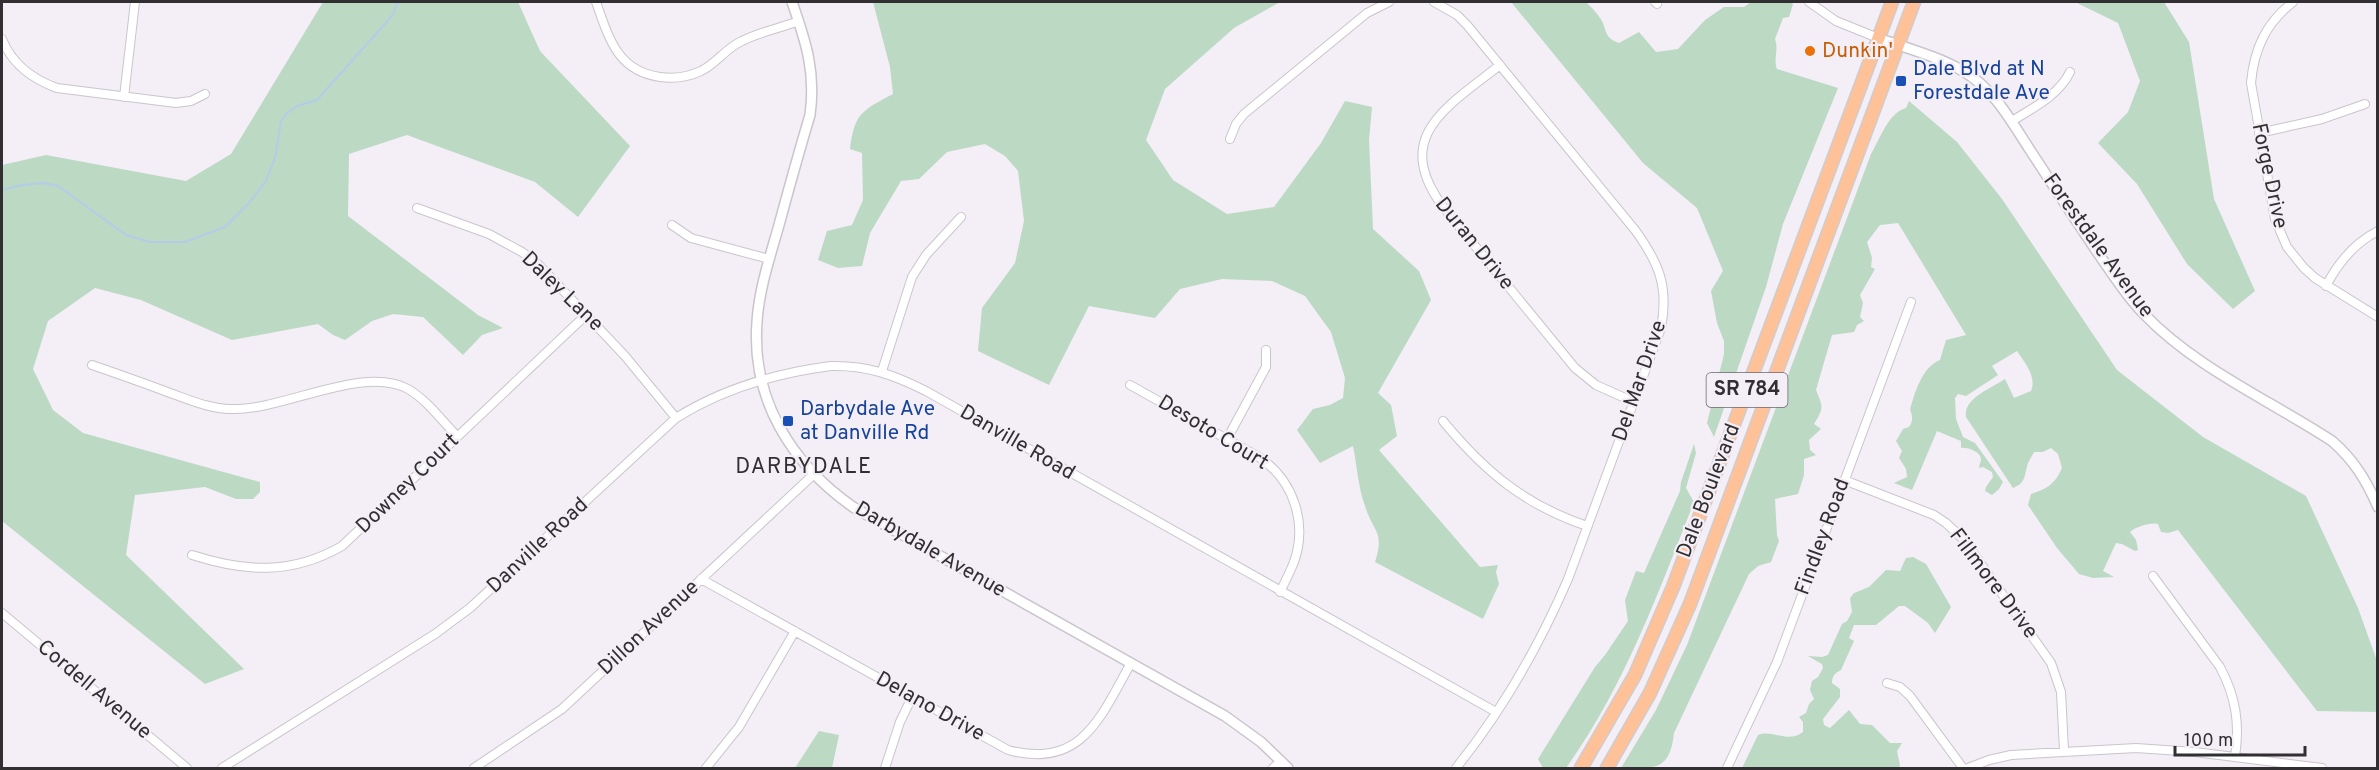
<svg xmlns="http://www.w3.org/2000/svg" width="2379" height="770" font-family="Overpass,sans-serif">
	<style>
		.green { fill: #bcd9c4 }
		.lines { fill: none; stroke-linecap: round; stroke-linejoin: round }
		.stream { stroke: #b3ccea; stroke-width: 2 }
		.minor-casing { stroke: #cac5cc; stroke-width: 10 }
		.tertiary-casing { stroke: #cac5cc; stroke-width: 12 }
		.primary-casing { stroke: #cecdce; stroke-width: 15 }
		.minor { stroke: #fff; stroke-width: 8 }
		.tertiary { stroke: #fff; stroke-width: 9 }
		.primary { stroke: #fec198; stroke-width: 12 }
		.food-dot { fill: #e8710a; stroke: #f4eef6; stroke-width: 2 }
		.transit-dot { fill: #1a4fb4; stroke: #f4eef6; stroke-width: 2 }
		.labels { text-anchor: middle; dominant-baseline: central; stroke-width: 4.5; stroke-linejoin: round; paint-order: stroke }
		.shield { fill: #f4eef6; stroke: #6c686d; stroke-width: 1.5 }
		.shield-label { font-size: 20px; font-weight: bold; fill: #312f32 }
		.food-label { font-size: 21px; fill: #c56008; stroke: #f4eef6; text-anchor: start }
		.transit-label { font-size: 21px; fill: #164399; stroke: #f4eef6; text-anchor: start }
		.street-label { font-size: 21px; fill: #312f32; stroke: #f4eef6 }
		.neighbourhood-label { font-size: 22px; letter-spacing: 1.5px; fill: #312f32; stroke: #f4eef6 }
	</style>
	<rect width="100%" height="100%" fill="#f4eef6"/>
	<path class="green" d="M 323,2 L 518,2 L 540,51 L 630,146 L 578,217 L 535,182 L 407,135 L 349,154 L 348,216 L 478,315 L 503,328 L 482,335 L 463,355 L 423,317 L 393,314 L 372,321 L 345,340 L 333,335 L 318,324 L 232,340 L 141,300 L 95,288 L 48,321 L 33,369 L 53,410 L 83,433 L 260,482 L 260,492 L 253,499 L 236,499 L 205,487 L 135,495 L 126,555 L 244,669 L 205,684 L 2,521 L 2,165 L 46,155 L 186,181 L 231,154 Z
		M 873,2 L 1280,2 L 1234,28 L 1165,89 L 1146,140 L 1173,180 L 1227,214 L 1274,207 L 1321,143 L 1345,101 L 1372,107 L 1369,140 L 1373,229 L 1419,271 L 1431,300 L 1378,393 L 1391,405 L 1397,436 L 1379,450 L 1480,567 L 1498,565 L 1496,572 L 1499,584 L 1483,619 L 1375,562 C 1385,531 1373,532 1365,506 C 1358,487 1357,465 1353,446 L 1320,463 L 1297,430 L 1313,409 L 1330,405 L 1343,398 L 1345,378 L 1331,332 L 1305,296 L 1272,281 L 1222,279 L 1180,289 L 1155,318 L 1089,306 L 1049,385 L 978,351 L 982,308 L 1015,263 L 1024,221 L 1018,171 L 1005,156 L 985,144 L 947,152 L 919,179 L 901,181 L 870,233 L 862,266 L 838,268 L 818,260 L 827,231 L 852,225 L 863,200 L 862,153 L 850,149 C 854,113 863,110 893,94 L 890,67 Z
		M 1511,2 L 1586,2 C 1591,7 1598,14 1602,21 C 1607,32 1605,38 1619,43 L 1639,32 L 1656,52 L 1678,49 L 1705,20 L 1724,7 L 1744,7 L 1751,2 L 1791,2 L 1793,4 L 1789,17 L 1783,18 L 1775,39 C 1779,50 1773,60 1777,69 L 1838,88 L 1783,224 L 1766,287 L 1714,437 L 1707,423 L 1724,354 L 1724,341 L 1717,323 L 1711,291 L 1723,271 L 1697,208 L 1643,163 Z
		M 2075,2 L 2164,2 L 2189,42 L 2214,199 L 2255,291 L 2233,309 L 2187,264 L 2137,184 L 2098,143 L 2128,112 L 2140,81 L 2118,23 Z
		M 1909,101 L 1957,142 L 2002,199 L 2117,370 L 2203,437 L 2306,496 L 2358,608 L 2377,661 L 2377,712 L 2317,711 L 2178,530 L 2168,533 L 2161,532 L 2158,524 C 2151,522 2135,527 2130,532 L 2136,540 L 2138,550 L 2135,551 L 2122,544 L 2116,543 L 2103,571 L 2114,577 L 2093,578 L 2079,574 L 2057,548 L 2028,505 L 2031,494 C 2047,489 2055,484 2062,468 L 2058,454 L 2051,448 L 2043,452 L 2034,452 C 2032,457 2028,461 2027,467 C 2024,478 2025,483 2013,488 L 1966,417 C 1963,398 1992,388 2005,379 L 2014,398 L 2031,391 C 2037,377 2025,363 2017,351 L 1992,366 L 1998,375 L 1966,396 L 1958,394 L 1955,398 L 1956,419 L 1963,437 L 1975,443 L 2003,482 L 1999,489 L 1992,495 L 1985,491 L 1986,487 L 1993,477 L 1992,472 L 1983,467 L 1979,468 C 1979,465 1981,462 1981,459 C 1980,451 1967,447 1961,448 L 1961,441 L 1937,431 L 1912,490 L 1894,483 L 1907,477 L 1906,469 L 1899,458 L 1902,451 L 1896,441 L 1903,429 L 1909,427 C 1913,422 1913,416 1910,410 C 1915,392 1922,367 1940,360 L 1946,340 L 1966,335 L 1898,223 L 1880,225 L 1867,242 L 1872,258 L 1871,267 L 1875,269 L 1860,295 L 1863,303 L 1860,317 L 1864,321 L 1857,325 L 1854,332 L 1832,335 L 1816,390 C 1823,407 1824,408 1814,424 L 1821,429 L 1809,440 L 1810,450 L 1816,455 L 1804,459 L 1804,475 L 1798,494 L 1775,499 L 1777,535 L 1779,541 L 1771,562 L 1758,566 L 1749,574 L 1674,733 C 1670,770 1656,769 1621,768 L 1656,710 L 1687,645 L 1871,154 C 1880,139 1888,113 1906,108 Z
		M 1694,444 L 1696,453 L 1686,488 L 1694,502 C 1658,594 1624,687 1566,768 L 1543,768 L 1538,759 L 1595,667 L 1605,655 L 1628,621 L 1625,600 L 1636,571 L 1644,573 L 1680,491 L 1681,482 Z
		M 1913,557 L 1926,564 L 1951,607 L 1935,633 L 1928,623 L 1905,606 L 1899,606 L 1876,625 L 1854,625 L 1849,638 L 1854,641 L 1841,670 C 1835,673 1832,676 1832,683 L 1840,689 L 1840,697 L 1823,719 L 1824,725 L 1830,728 L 1849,710 L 1860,724 L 1872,725 L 1890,743 L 1902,743 L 1897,751 L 1900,765 L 1899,768 L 1742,768 L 1758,735 C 1773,729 1788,744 1803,732 L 1803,722 L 1799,717 L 1806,713 L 1809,704 L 1814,699 L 1810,690 L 1812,681 L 1818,677 L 1823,668 L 1822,664 L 1808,656 L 1822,657 L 1828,655 L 1842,624 L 1847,621 L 1852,612 L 1850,598 L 1854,593 L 1869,587 L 1886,570 L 1900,571 L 1906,558 Z
		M 819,731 L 839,735 L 832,768 L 795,768 Z"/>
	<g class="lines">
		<path class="stream" d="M 1088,2 L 1093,2
			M 2,190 L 22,185 L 43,183 L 58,186 L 126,235 L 150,242 L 185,242 L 225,227 L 248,204 L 266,181 L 275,158 L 281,121 L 287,113 L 297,106 L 317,100 L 392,16 L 398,2"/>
		<defs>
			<path id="minor" d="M 596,2 C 609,38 617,71 660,77 C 674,79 688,77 701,71 C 717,63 726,48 742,41 C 760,32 780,28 799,21
				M 1434,2 L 1457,15 L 1467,25 L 1635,230 C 1659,263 1669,287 1661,328 L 1568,579 C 1539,646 1502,711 1456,768
				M 1655,2 L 1657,4
				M 1809,2 L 1836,21 L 1878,38
				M 2293,2 C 2266,23 2254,49 2251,83 L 2275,219 L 2287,247 L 2304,268 L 2315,278 L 2378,317
				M 2,39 C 12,64 32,79 57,88 L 176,103 L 191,101 L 205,94
				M 1500,65 C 1447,107 1390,137 1444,208 L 1575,368 L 1596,385 L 1634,402
				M 124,97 L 135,2
				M 2012,121 C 2033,108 2059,95 2070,72
				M 2259,133 L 2322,119 L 2365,104
				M 1230,139 L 1236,124 L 1244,114 L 1367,13 L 1389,2
				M 417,208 L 489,234 L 522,252 L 539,265 L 625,356 L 676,418
				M 672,225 L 691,238 L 769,259
				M 2326,286 C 2338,263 2354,243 2378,231
				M 92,365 C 118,374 144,383 170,393 C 190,400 210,409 231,409 C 283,411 363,364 408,389 C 427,400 442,421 457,436
				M 882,371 L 912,277 L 926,255 L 961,217
				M 1130,385 L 1259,457 C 1293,480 1308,522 1294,562 C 1290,572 1285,582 1280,592
				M 1443,421 C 1485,472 1525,505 1587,526
				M 1227,439 L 1266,367 L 1266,350
				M 1844,480 L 1934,515 L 1946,523 L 1964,540 L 2051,663 L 2061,692 L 2064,751
				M 192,555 C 245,572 292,575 342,546 L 587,314
				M 2153,576 L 2220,667 C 2236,697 2240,724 2235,757
				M 701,579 L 1008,750 C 1082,770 1101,716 1131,663
				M 2,613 L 187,768
				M 1887,683 L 1900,687 L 1910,696 L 1963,768
				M 222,768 L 435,634 L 470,608 L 676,418 C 722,389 777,373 831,366 C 867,365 894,375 926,391 L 1496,712
				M 474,768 L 562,709 L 813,475
				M 706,768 L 739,727 L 795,631
				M 885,768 L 900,722 L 912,697
				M 1273,768 L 1281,761
				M 1727,768 L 1777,662 L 1911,302
				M 1968,768 L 1989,760 L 2011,755 L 2136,748 L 2195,752 L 2322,768"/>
			<path id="tertiary" d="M 792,2 C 806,42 816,72 810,115 C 799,152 789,188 779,225 C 770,257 759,289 757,322 C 751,400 792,464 853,507 L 1225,716 L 1261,742 L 1288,768
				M 1878,38 C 1906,48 1937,56 1963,71 C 1994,89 2011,121 2030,150 C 2053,185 2076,221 2100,256 C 2114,276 2127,297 2144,314 C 2194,367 2271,401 2332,441 C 2354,460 2366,480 2378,507"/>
			<path id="primary" d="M 1581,768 L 1635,675 L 1673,587 L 1892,2
				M 1607,768 L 1650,693 L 1690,604 L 1914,2"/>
		</defs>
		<use href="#minor" class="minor-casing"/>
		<use href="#tertiary" class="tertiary-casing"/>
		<use href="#primary" class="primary-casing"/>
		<use href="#minor" class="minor"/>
		<use href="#tertiary" class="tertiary"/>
		<use href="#primary" class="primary"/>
	</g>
	<circle class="food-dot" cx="1810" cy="51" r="6"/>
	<g class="transit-dot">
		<rect x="1895" y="75" width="12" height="12" rx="3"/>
		<rect x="782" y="415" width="12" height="12" rx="3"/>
	</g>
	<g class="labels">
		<rect class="shield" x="1706.5" y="373" width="81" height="34" rx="4.5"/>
		<g class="shield-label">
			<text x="1747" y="390">SR 784</text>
		</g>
		<g class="food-label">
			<text x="1822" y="51">Dunkin'</text>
		</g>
		<g class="transit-label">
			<text x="1913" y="69">Dale Blvd at N<tspan x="1913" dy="24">Forestdale Ave</tspan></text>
			<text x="800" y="409">Darbydale Ave<tspan x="800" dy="24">at Danville Rd</tspan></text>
		</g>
		<g class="street-label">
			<text transform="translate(2269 176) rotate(78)">Forge Drive</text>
			<text transform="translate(1474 244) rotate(51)">Duran Drive</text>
			<text transform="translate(2098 246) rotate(54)">Forestdale Avenue</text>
			<text transform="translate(562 292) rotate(44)">Daley Lane</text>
			<text transform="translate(1640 381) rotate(-71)">Del Mar Drive</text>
			<text transform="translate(1213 433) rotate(31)">Desoto Court</text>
			<text transform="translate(1017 443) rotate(30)">Danville Road</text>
			<text transform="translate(408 484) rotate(-44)">Downey Court</text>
			<text transform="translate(1709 491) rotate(-69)">Dale Boulevard</text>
			<text transform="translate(1823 537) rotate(-70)">Findley Road</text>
			<text transform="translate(538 546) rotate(-43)">Danville Road</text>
			<text transform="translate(930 550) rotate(30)">Darbydale Avenue</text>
			<text transform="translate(1993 584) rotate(53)">Fillmore Drive</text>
			<text transform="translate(649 628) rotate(-43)">Dillon Avenue</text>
			<text transform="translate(94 690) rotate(40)">Cordell Avenue</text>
			<text transform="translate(930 707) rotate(29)">Delano Drive</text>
		</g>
		<g class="neighbourhood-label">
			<text x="804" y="467">DARBYDALE</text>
		</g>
	</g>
	<rect width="2379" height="770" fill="none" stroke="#312f32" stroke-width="6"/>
	<path d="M2175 746v9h130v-9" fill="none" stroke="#312f32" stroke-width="3"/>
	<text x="2184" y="746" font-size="18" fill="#312f32" stroke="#f4eef6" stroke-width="4.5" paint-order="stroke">100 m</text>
</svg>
